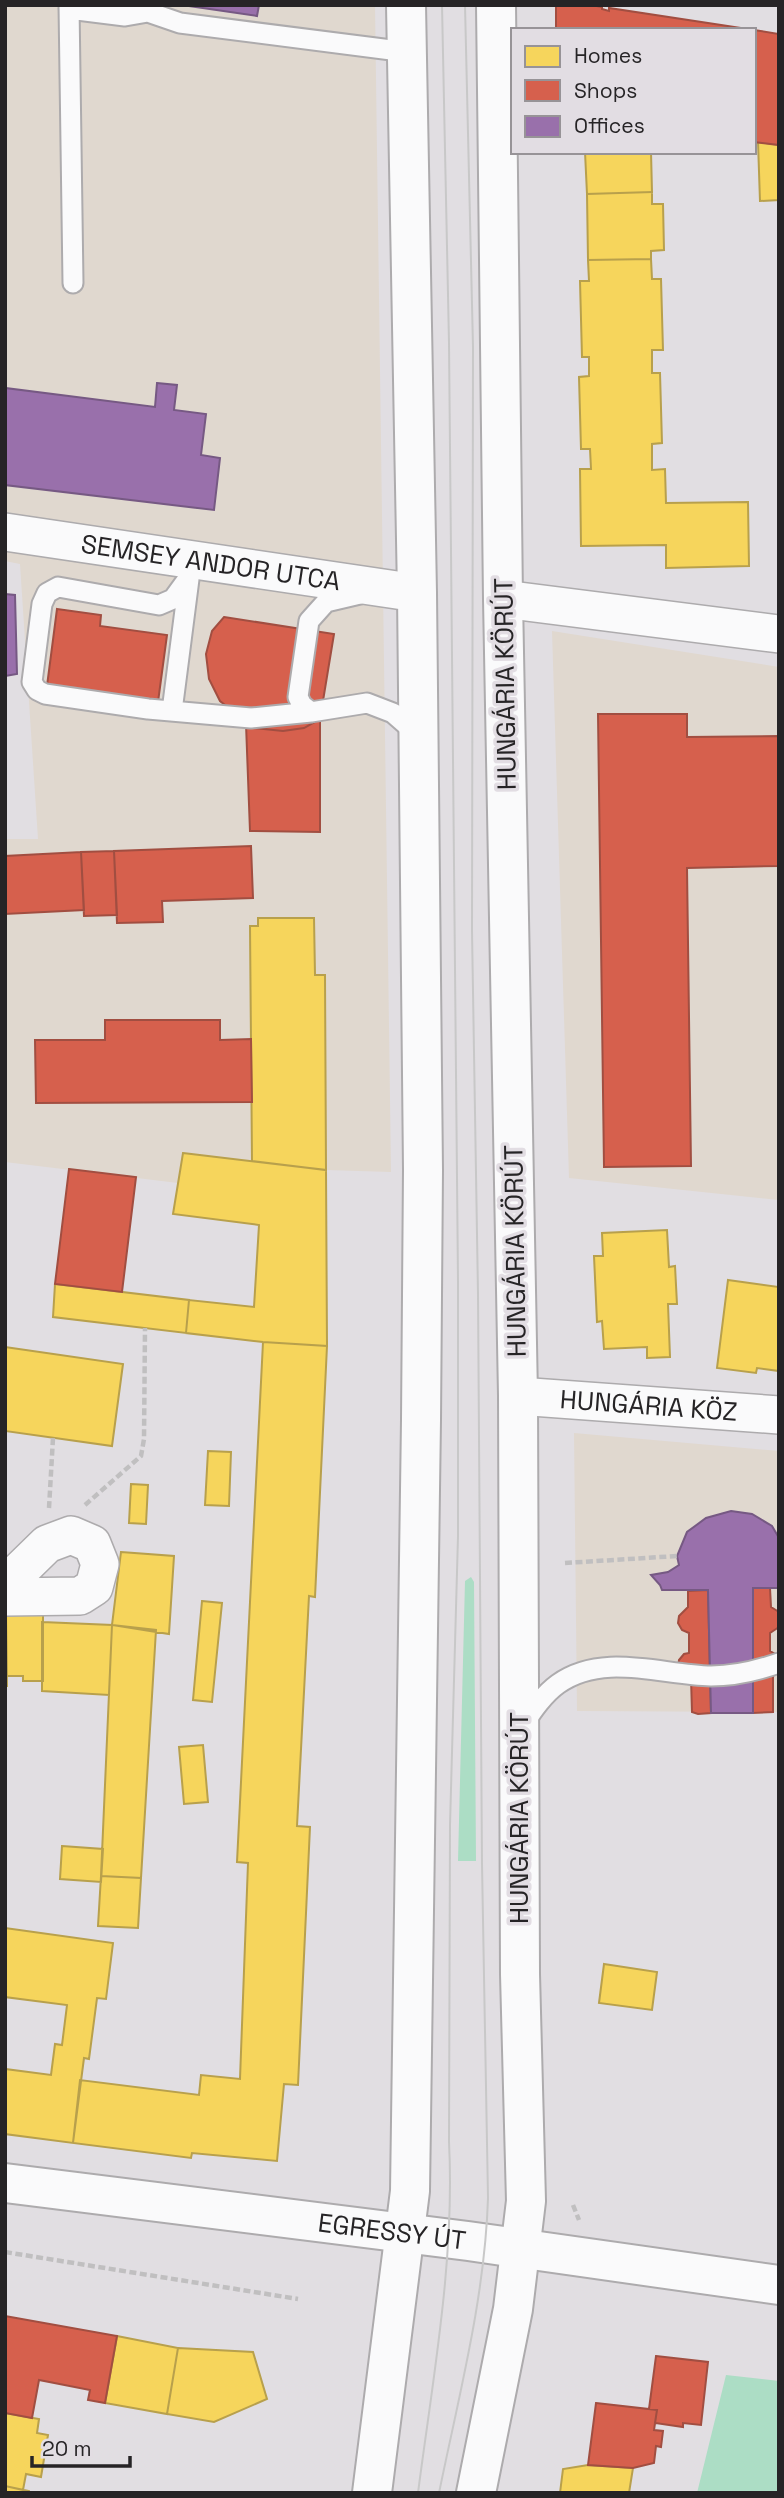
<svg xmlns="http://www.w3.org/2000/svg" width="784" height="2498" font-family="'Space Grotesk',sans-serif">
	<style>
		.commercial { fill: #e0d8cf }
		.green { fill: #acddc5 }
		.homes { fill: #f6d55c; stroke: #b8a04c; stroke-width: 2 }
		.shops { fill: #d6604d; stroke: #a14e41; stroke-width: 2 }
		.offices { fill: #9970ab; stroke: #765983; stroke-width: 2 }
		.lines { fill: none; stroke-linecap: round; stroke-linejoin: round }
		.lane-casing { stroke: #adabad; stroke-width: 23 }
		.street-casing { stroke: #adabad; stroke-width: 40 }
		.secondary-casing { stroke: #adabad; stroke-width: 42 }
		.primary-casing { stroke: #adabad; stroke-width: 42 }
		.path { stroke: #c0bfc0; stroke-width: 4.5; stroke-dasharray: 7 3.5; stroke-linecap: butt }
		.lane { stroke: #fafafb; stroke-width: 19 }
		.street { stroke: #fafafb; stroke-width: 37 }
		.secondary { stroke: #fafafb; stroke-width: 38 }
		.primary { stroke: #fafafb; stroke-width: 38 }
		.tram { stroke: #c8c8c8; stroke-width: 2 }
		.labels { text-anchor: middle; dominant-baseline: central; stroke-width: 7; stroke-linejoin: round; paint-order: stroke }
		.street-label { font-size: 26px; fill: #262426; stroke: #e2dde3 }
	</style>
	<rect width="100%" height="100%" fill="#e1dee2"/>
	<path class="commercial" d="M 5,5 L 375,5 L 391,1172 L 326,1170 L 183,1153 L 178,1183 L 5,1162 L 5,839 L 38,839 L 20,564 L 5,561 Z
		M 552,631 L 779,667 L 779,1200 L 569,1178 Z
		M 574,1433 L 779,1451 L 779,1712 L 577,1711 Z"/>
	<path class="green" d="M 471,1577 L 474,1582 L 476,1861 L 458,1861 L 465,1581 Z
		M 726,2375 L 779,2381 L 779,2493 L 697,2493 Z"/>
	<path class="homes" d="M 758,142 L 779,145 L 779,200 L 760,201 Z
		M 585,152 L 651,152 L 652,192 L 587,194 Z
		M 652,192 L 652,204 L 663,204 L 664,250 L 651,251 L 651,259 L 588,260 L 587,194 Z
		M 651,259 L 652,279 L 661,279 L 663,350 L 652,350 L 652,373 L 660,373 L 662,443 L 652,444 L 652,470 L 665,469 L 666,503 L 748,502 L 749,566 L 666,568 L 666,545 L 581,546 L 580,469 L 591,469 L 590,449 L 581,449 L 579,377 L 589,376 L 589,357 L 582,357 L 580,281 L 589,281 L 588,260 Z
		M 258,918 L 314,918 L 315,975 L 325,975 L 326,1170 L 252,1161 L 250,926 L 258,926 Z
		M 183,1153 L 326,1170 L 327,1346 L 263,1342 L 186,1333 L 189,1300 L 254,1307 L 259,1225 L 173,1214 Z
		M 667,1230 L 669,1267 L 675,1266 L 677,1304 L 668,1304 L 670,1357 L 647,1358 L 647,1347 L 604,1349 L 602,1321 L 597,1322 L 594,1256 L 603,1256 L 602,1233 Z
		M 728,1280 L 779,1287 L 779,1371 L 757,1368 L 756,1373 L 717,1368 Z
		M 55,1284 L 189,1300 L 186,1333 L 53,1317 Z
		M 263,1342 L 327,1346 L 315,1597 L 309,1596 L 297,1826 L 310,1827 L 298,2085 L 284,2084 L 277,2161 L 192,2153 L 191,2158 L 73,2143 L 80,2080 L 199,2095 L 201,2075 L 240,2079 L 248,1863 L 237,1862 Z
		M 5,1347 L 123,1364 L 112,1446 L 5,1431 Z
		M 208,1451 L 231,1452 L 229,1506 L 205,1505 Z
		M 131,1484 L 148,1485 L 146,1524 L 129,1523 Z
		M 121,1552 L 174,1556 L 169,1634 L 112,1625 Z
		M 202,1601 L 222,1603 L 212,1702 L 193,1700 Z
		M 5,1615 L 6,1615 L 7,1686 L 5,1686 Z
		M 6,1615 L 43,1615 L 43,1681 L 23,1681 L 23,1676 L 7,1676 Z
		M 42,1622 L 112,1625 L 109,1695 L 42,1691 Z
		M 112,1625 L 156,1630 L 141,1878 L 101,1876 Z
		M 203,1745 L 208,1802 L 184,1804 L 179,1747 Z
		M 62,1846 L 103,1849 L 101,1882 L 60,1879 Z
		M 101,1876 L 141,1878 L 138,1928 L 98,1926 Z
		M 5,1928 L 113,1943 L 106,1999 L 97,1998 L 89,2059 L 84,2058 L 73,2143 L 5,2134 L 5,2069 L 51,2075 L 55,2044 L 62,2045 L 67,2005 L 5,1997 Z
		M 604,1964 L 657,1972 L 652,2010 L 599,2003 Z
		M 117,2336 L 178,2348 L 167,2414 L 105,2403 Z
		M 178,2348 L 253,2352 L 267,2399 L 214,2422 L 167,2414 Z
		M 5,2413 L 39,2419 L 37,2433 L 48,2435 L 41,2477 L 26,2474 L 23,2490 L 5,2486 Z
		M 588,2465 L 633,2468 L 629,2493 L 560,2493 L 563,2469 Z
		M 5,2486 L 29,2491 L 29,2493 L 5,2493 Z"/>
	<path class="shops" d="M 556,5 L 591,5 L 602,7 L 602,9 L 609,11 L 609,8 L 754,30 L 556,30 Z
		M 754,30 L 779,34 L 779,145 L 754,142 Z
		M 57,609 L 101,615 L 100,626 L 167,635 L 158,702 L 47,686 Z
		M 224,617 L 334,634 L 320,719 L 304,728 L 283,731 L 254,728 L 220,701 L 209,679 L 206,654 L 212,631 Z
		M 598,714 L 687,714 L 687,737 L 779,736 L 779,866 L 687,868 L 691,1166 L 604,1167 Z
		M 320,719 L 320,832 L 250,831 L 246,724 L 254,728 L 283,731 L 304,728 Z
		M 251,846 L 253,898 L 162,901 L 163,922 L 117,923 L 114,851 Z
		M 114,851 L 117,915 L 84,916 L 81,852 Z
		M 81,852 L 84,910 L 5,914 L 5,856 Z
		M 105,1020 L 220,1020 L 220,1040 L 251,1039 L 252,1102 L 36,1103 L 35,1040 L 105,1040 Z
		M 69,1169 L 136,1177 L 122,1292 L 55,1284 Z
		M 753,1588 L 770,1588 L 771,1607 L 779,1612 L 779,1627 L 770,1633 L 770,1651 L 779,1656 L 779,1671 L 773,1676 L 773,1712 L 753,1713 Z
		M 708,1590 L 711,1713 L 698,1714 L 692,1712 L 691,1678 L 678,1667 L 679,1660 L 684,1654 L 689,1653 L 689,1633 L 682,1630 L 678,1623 L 679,1616 L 688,1607 L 688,1591 Z
		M 5,2316 L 117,2336 L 105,2403 L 88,2400 L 90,2390 L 39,2380 L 32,2418 L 5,2413 Z
		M 656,2356 L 708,2362 L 701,2425 L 683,2423 L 683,2427 L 655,2423 L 657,2410 L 649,2409 Z
		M 596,2403 L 657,2410 L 654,2430 L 663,2431 L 661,2447 L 656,2446 L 654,2463 L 633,2468 L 588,2465 Z"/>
	<path class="offices" d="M 182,5 L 259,5 L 257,16 Z
		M 157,383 L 177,385 L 174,410 L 206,414 L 201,455 L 220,458 L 214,510 L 5,485 L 5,388 L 155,407 Z
		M 5,594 L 15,595 L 17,674 L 5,676 Z
		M 731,1511 L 752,1514 L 772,1526 L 779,1538 L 779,1588 L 753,1588 L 753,1713 L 711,1713 L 708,1590 L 662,1590 L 660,1585 L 651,1575 L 668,1572 L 679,1565 L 677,1556 L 687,1532 L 706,1518 Z"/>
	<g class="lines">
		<defs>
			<path id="lane" d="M 69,5 L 73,283
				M 69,9 L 125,16 L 148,12 L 180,23 L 407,52
				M 189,577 L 173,599 L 159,605 L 58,587 L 47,593 L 42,604 L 32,682 L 37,690 L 45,694 L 148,709 L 251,718 L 311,712 L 367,703 L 393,713 L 417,734
				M 172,711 L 189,579
				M 311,712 L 302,705 L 298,697 L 309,621 L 326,602 L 360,594
				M 523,1725 C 533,1710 544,1694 558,1684 C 603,1652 661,1675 711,1676 C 735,1676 756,1671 779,1663"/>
			<g id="street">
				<path id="s1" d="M 5,532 L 417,593"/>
				<path d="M 503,599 L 779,634"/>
				<path id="s2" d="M 518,1396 L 779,1415"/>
				<path d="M 5,1585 L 47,1544 L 71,1535 L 92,1544 L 100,1564 L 94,1587 L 80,1596 L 5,1597"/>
			</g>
			<g id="secondary">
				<path id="s3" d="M 5,2183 L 468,2241 L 779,2285"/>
			</g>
			<path id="primary" d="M 372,2493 L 410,2191 L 421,1420 L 423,1170 L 417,593 L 406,5
				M 476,2493 L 513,2309 L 526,2201 L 520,1974 L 518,1396 L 503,599 L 496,5"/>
		</defs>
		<use href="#lane" class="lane-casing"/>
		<use href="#street" class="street-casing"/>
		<use href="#secondary" class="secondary-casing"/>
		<use href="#primary" class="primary-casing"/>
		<path class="path" d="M 85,1505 L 141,1456 L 144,1439 L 145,1328
			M 49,1508 L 53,1438
			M 565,1563 L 677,1556
			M 573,2205 L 579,2220
			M 5,2252 L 298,2299"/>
		<use href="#lane" class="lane"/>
		<use href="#street" class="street"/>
		<use href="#secondary" class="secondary"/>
		<use href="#primary" class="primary"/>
		<path class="tram" d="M 418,2493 C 433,2377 455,2260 449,2142 L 450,1825 L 458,1536 L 458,1282 L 449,343 L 442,5
			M 439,2493 C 459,2395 485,2297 488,2198 L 482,1864 L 478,1294 L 472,931 L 473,347 L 465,5"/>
	</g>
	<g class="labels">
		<g class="street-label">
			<text stroke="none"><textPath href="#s1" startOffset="208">SEMSEY ANDOR UTCA</textPath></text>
			<text transform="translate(505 684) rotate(-91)">HUNGÁRIA KÖRÚT</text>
			<text transform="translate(515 1251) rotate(-91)">HUNGÁRIA KÖRÚT</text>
			<text stroke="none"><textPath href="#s2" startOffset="131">HUNGÁRIA KÖZ</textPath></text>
			<text transform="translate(519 1818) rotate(-90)">HUNGÁRIA KÖRÚT</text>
			<text stroke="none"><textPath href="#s3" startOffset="390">EGRESSY ÚT</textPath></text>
		</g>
	</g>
	<rect width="784" height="2498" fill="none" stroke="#262426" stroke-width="14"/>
	<rect x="511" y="28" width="245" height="126" fill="#e2dde3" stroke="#979397" stroke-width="2"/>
	<rect x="525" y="46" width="35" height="21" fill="#f6d55c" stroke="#979397" stroke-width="2"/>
	<text x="574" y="63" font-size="21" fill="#262426">Homes</text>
	<rect x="525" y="80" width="35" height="21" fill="#d6604d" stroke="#979397" stroke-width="2"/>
	<text x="574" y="98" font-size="21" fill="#262426">Shops</text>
	<rect x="525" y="116" width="35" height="21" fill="#9970ab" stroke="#979397" stroke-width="2"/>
	<text x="574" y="133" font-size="21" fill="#262426">Offices</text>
	<path d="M32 2456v10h98v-10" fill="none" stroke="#262426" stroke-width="3.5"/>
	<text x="42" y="2456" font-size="21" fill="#262426" stroke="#e2dde3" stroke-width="5" paint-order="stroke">20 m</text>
</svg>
